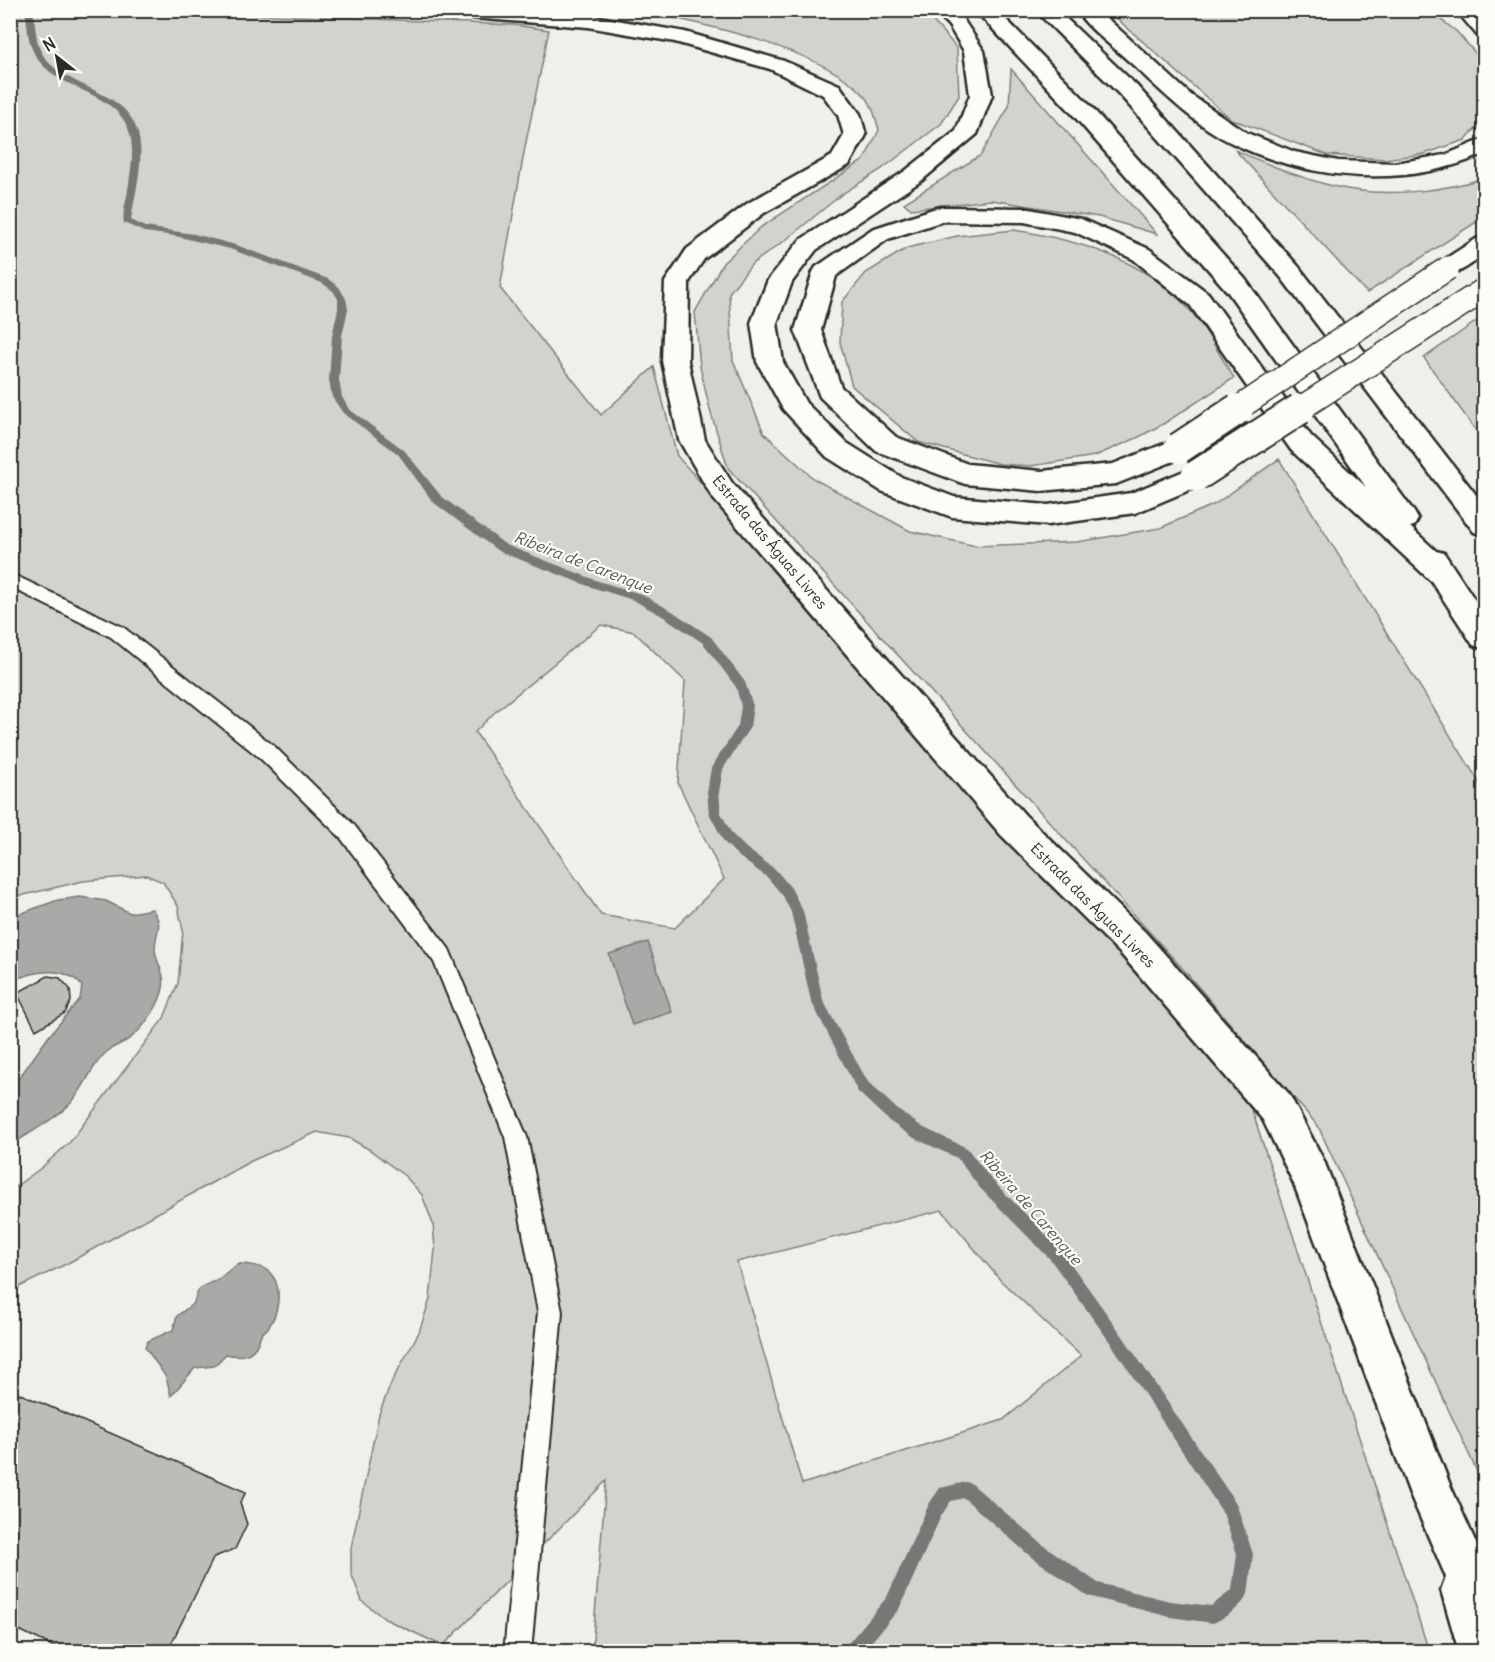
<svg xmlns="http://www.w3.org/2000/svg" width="1495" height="1662" font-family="Delius,sans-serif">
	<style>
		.green { fill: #d3d2cf; stroke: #7f7e7d; stroke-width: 1.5; fill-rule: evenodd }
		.water { fill: #aaa9a7; stroke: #777775; stroke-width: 1.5 }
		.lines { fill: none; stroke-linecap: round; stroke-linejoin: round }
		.stream { fill: #777775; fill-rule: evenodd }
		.building { fill: #bdbcb8; stroke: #2b2b2b; stroke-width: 1.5 }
		.lane-casing { stroke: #2b2b2b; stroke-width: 4 }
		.secondary-casing { stroke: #2b2b2b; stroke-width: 5 }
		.highway-casing { stroke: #2b2b2b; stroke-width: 5 }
		.path { stroke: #2b2b2b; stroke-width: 4; stroke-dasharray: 1.5 4.5; stroke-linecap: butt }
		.lane { fill: #fdfcf7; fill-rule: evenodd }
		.secondary { fill: #fdfcf7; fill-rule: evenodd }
		.highway { fill: #fdfcf7; fill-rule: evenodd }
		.highway-bridge-far1-casing { stroke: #2b2b2b; stroke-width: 26; stroke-linecap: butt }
		.highway-bridge-casing { stroke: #2b2b2b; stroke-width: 34; stroke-linecap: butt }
		.highway-bridge-far1 { stroke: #fdfcf7; stroke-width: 23 }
		.highway-bridge { stroke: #fdfcf7; stroke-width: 30 }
		.labels { text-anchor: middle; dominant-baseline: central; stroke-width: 4.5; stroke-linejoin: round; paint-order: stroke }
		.street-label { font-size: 15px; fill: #2b2b2b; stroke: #fdfcf7 }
		.water-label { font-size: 16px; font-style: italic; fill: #575756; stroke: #fdfcf7 }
	</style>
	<rect width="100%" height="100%" fill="#f0efeb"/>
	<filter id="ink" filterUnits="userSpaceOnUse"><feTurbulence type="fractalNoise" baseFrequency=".0167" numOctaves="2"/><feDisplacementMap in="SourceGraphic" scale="12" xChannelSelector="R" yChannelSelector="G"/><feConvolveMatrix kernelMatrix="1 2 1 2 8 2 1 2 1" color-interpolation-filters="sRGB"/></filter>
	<g filter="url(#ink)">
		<path class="green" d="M 219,10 L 228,13 L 514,25 L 549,30 L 525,147 L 500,288 L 601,415 L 654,367 L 677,456 L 1247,1095 L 1429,1651 L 592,1651 L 606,1481 L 443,1646 L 385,1619 L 362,1601 L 351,1573 L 351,1548 L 379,1414 L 392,1381 L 419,1332 L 430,1299 L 435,1249 L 433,1224 L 422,1195 L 406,1177 L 370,1150 L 349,1138 L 317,1132 L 249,1162 L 68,1263 L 11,1291 L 11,1190 L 41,1168 L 70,1142 L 164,1018 L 178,983 L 183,931 L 178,906 L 163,882 L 146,875 L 83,881 L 11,898 L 10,11 ZM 601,625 L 634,632 L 685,681 L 678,783 L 724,879 L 675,928 L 601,915 L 475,732 L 494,713 ZM 942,1210 L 1001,1281 L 1081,1356 L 1003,1420 L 802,1484 L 737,1262 Z
			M 642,11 L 924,11 L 957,48 L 959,96 L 941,124 L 882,169 L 842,194 L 787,239 L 752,264 L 729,293 L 733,360 L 764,433 L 814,479 L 910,531 L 976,546 L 1077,542 L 1160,528 L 1215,504 L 1279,459 L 1484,790 L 1484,1487 L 1318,1126 L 1183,969 L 728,468 L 710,410 L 700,367 L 695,312 L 723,263 L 761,227 L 864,160 L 879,130 C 876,120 873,104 865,96 C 823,49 703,24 642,11 Z
			M 1108,11 L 1429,11 L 1456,31 L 1484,63 L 1484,120 L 1465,140 L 1424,154 L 1384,159 L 1327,155 L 1231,119 Z
			M 1011,69 L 1157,234 L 1099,217 L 991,200 L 911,209 L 904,203 L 981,155 L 1009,106 Z
			M 1235,150 C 1272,166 1313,184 1353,190 C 1396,196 1443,191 1484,178 L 1484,217 L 1367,293 Z
			M 1014,230 C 1077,240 1141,258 1186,306 C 1204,324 1220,356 1234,378 L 1163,424 L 1139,437 L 1095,456 L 1031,466 L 1000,464 L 918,442 L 852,386 L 840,342 L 842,302 L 866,273 L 907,248 L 957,236 Z
			M 1484,316 L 1484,442 L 1424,358 Z"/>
		<path class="water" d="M 80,897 L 106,901 L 130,913 L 152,909 C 165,928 155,930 155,948 C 155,964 168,974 162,992 C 158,1007 144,1027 132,1037 C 125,1043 115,1045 108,1051 C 92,1063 84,1091 68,1106 C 52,1121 29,1133 11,1145 L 11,1085 L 19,1078 L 49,1036 L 80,999 L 82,986 C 64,964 33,972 11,981 L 11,917 L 58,900 Z
			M 648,942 L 672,1012 L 632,1025 L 609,954 Z
			M 240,1264 C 248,1264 261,1266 268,1271 C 286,1285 278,1324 261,1334 C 256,1354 245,1359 226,1354 L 214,1366 L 195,1368 L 171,1396 L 166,1377 L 145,1347 L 148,1341 L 173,1330 L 177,1316 L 194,1303 C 198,1282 206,1287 220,1278 C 228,1272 231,1267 240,1264 Z"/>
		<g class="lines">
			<path class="stream" d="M 25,10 L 33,10 C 36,25 35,43 43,55 C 66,90 126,88 138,133 C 145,161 135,192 131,220 L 145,227 L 194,234 L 236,245 L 328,279 L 339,287 L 346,299 L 348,309 L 342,336 L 339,380 L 342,397 L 349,409 L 404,450 L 441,496 L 506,545 L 598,581 L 641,594 L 672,611 L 711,637 L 745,682 L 753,706 L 750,727 L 723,769 L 719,792 L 721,813 L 732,834 L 746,848 L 776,870 L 791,888 L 803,911 L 823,1000 L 841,1034 L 868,1082 L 899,1111 L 924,1128 L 967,1148 L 990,1178 L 1060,1249 L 1122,1335 L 1236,1503 L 1253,1554 L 1248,1594 C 1243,1606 1225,1618 1213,1623 L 1170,1617 L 1088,1596 L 1030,1556 L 964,1498 L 951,1501 L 941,1516 L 899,1609 L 863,1652 L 844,1652 L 846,1646 L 887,1597 L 929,1504 L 940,1488 L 966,1482 L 972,1484 L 1042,1544 L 1098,1583 L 1170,1601 L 1211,1606 L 1232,1590 L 1237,1554 L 1223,1513 L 1112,1345 L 1050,1259 L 980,1188 L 957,1158 L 914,1138 L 889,1121 L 858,1092 L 811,1001 L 791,912 L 783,896 L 768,878 L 738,856 L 724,842 L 709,813 L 707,792 L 711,768 L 738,726 L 741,706 L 736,687 L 703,643 L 664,617 L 633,600 L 591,587 L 498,551 L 433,502 L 398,454 L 343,413 L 332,397 L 329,380 L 332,336 L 338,309 L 338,299 L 333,291 L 322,283 L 230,249 L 175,236 L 144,232 L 124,223 C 122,215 125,205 127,196 C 130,175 136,148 128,128 C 111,88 52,91 33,51 C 27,39 28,24 25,10 Z"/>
		</g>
		<path class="building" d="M 48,976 L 60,978 L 70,989 L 71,1001 L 65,1013 L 36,1030 L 17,993 Z
			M 16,1392 L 246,1492 L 240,1503 L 247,1524 L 235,1549 L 214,1557 L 167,1652 L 65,1652 L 17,1629 L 10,1641 L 10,1402 Z"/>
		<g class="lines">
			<defs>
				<path id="lane" d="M 10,573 L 123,627 L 274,746 L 354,825 L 449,949 L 527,1137 L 562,1312 L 531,1652 L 504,1652 L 538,1312 L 505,1137 L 434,962 L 340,837 L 260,758 L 111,637 L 10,587 Z"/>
				<path id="secondary" d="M 435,10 L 531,10 L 588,15 L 685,32 L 784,61 L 839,85 L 860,114 L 866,135 L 849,165 L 764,213 L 704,259 L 689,282 L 688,361 L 705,440 L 732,483 L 1025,815 L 1145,932 L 1289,1094 L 1324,1161 L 1450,1485 L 1484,1561 L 1484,1652 L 1459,1652 L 1441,1590 L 1446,1577 L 1410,1494 L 1294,1184 L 1263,1120 L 1121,954 L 1001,835 L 712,497 L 679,440 L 662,361 L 665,282 L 687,249 L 748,203 L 832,156 L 844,135 L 838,115 L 823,95 L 770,69 L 675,42 L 588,27 L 445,16 L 438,14 Z"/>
				<path id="highway" d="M 935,10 L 957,10 L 984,51 L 992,95 L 977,134 L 921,181 L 816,250 L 792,282 L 777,323 L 783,362 L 806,403 L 847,443 L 901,477 L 954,497 L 1048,505 L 1131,493 L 1196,466 L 1206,469 L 1210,476 L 1206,483 L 1135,513 L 1048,525 L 952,517 L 881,491 L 827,457 L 783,409 L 757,362 L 751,323 L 768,280 L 800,240 L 905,171 L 956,131 L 970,95 L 964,51 L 949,26 Z
					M 975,10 L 997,10 L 1084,99 L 1245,279 L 1414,512 L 1418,519 L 1414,526 L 1410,527 L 1436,551 L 1444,553 L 1484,614 L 1484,649 L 1473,645 L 1432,582 L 1291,450 L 1190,305 L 1133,259 L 1075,232 L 1024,222 L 943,221 L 888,239 L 836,276 L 821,330 L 841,387 L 896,437 L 968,464 L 1041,471 L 1113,464 L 1179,438 L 1189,441 L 1193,448 L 1189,455 L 1116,484 L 1041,491 L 965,484 L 876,451 L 820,397 L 795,330 L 813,272 L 816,267 L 872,229 L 933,209 L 941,207 L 1024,208 L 1081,219 L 1149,249 L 1208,293 L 1311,436 L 1366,487 L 1227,291 L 1068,109 Z
					M 1035,10 L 1057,10 L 1136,85 L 1298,266 L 1484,505 L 1484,535 L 1474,532 L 1280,276 L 1120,95 Z
					M 1076,10 L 1098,10 L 1191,95 L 1247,133 L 1295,152 L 1338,161 L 1395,163 L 1445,155 L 1484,139 L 1484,154 C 1405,189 1310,181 1232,143 C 1195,125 1163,93 1132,64 C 1114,47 1090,31 1076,10 Z
					M 1456,10 L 1477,10 L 1484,19 L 1484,37 L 1477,35 Z
					M 1484,237 L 1484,255 C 1470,264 1457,278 1439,273 L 1436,268 L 1439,263 L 1476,239 Z"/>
			</defs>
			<use href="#lane" class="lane-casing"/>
			<use href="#secondary" class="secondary-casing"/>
			<use href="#highway" class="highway-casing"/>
			<path class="path" d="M 10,543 L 13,545"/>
			<use href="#lane" class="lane"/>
			<use href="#secondary" class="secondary"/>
			<use href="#highway" class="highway"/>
			<defs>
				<path id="highway-bridge-far1" d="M 1236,410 L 1448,268
					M 1298,410 L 1484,290"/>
				<path id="highway-bridge" d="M 1179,448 L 1238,409
					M 1196,476 L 1300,409"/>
			</defs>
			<use href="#highway-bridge-far1" class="highway-bridge-far1-casing"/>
			<use href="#highway-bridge" class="highway-bridge-casing"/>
			<use href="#highway-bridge-far1" class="highway-bridge-far1"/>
			<use href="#highway-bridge" class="highway-bridge"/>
		</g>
	</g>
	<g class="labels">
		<g class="street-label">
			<text transform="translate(770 542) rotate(50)">Estrada das Águas Livres</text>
			<text transform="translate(1093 905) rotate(45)">Estrada das Águas Livres</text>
		</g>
		<g class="water-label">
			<text transform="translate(583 562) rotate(21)">Ribeira de Carenque</text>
			<text transform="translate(1031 1207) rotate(49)">Ribeira de Carenque</text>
		</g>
	</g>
	<rect width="1495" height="1662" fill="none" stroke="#fdfcf7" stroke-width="36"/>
	<rect x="18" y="18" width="1459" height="1626" fill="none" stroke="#2b2b2b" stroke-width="2" filter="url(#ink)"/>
	<g transform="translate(57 57) rotate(329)" stroke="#fdfcf7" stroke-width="4.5" paint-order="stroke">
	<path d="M0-4.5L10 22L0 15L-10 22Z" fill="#2b2b2b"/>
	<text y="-9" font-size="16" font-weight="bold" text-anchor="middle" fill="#2b2b2b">N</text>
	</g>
</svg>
